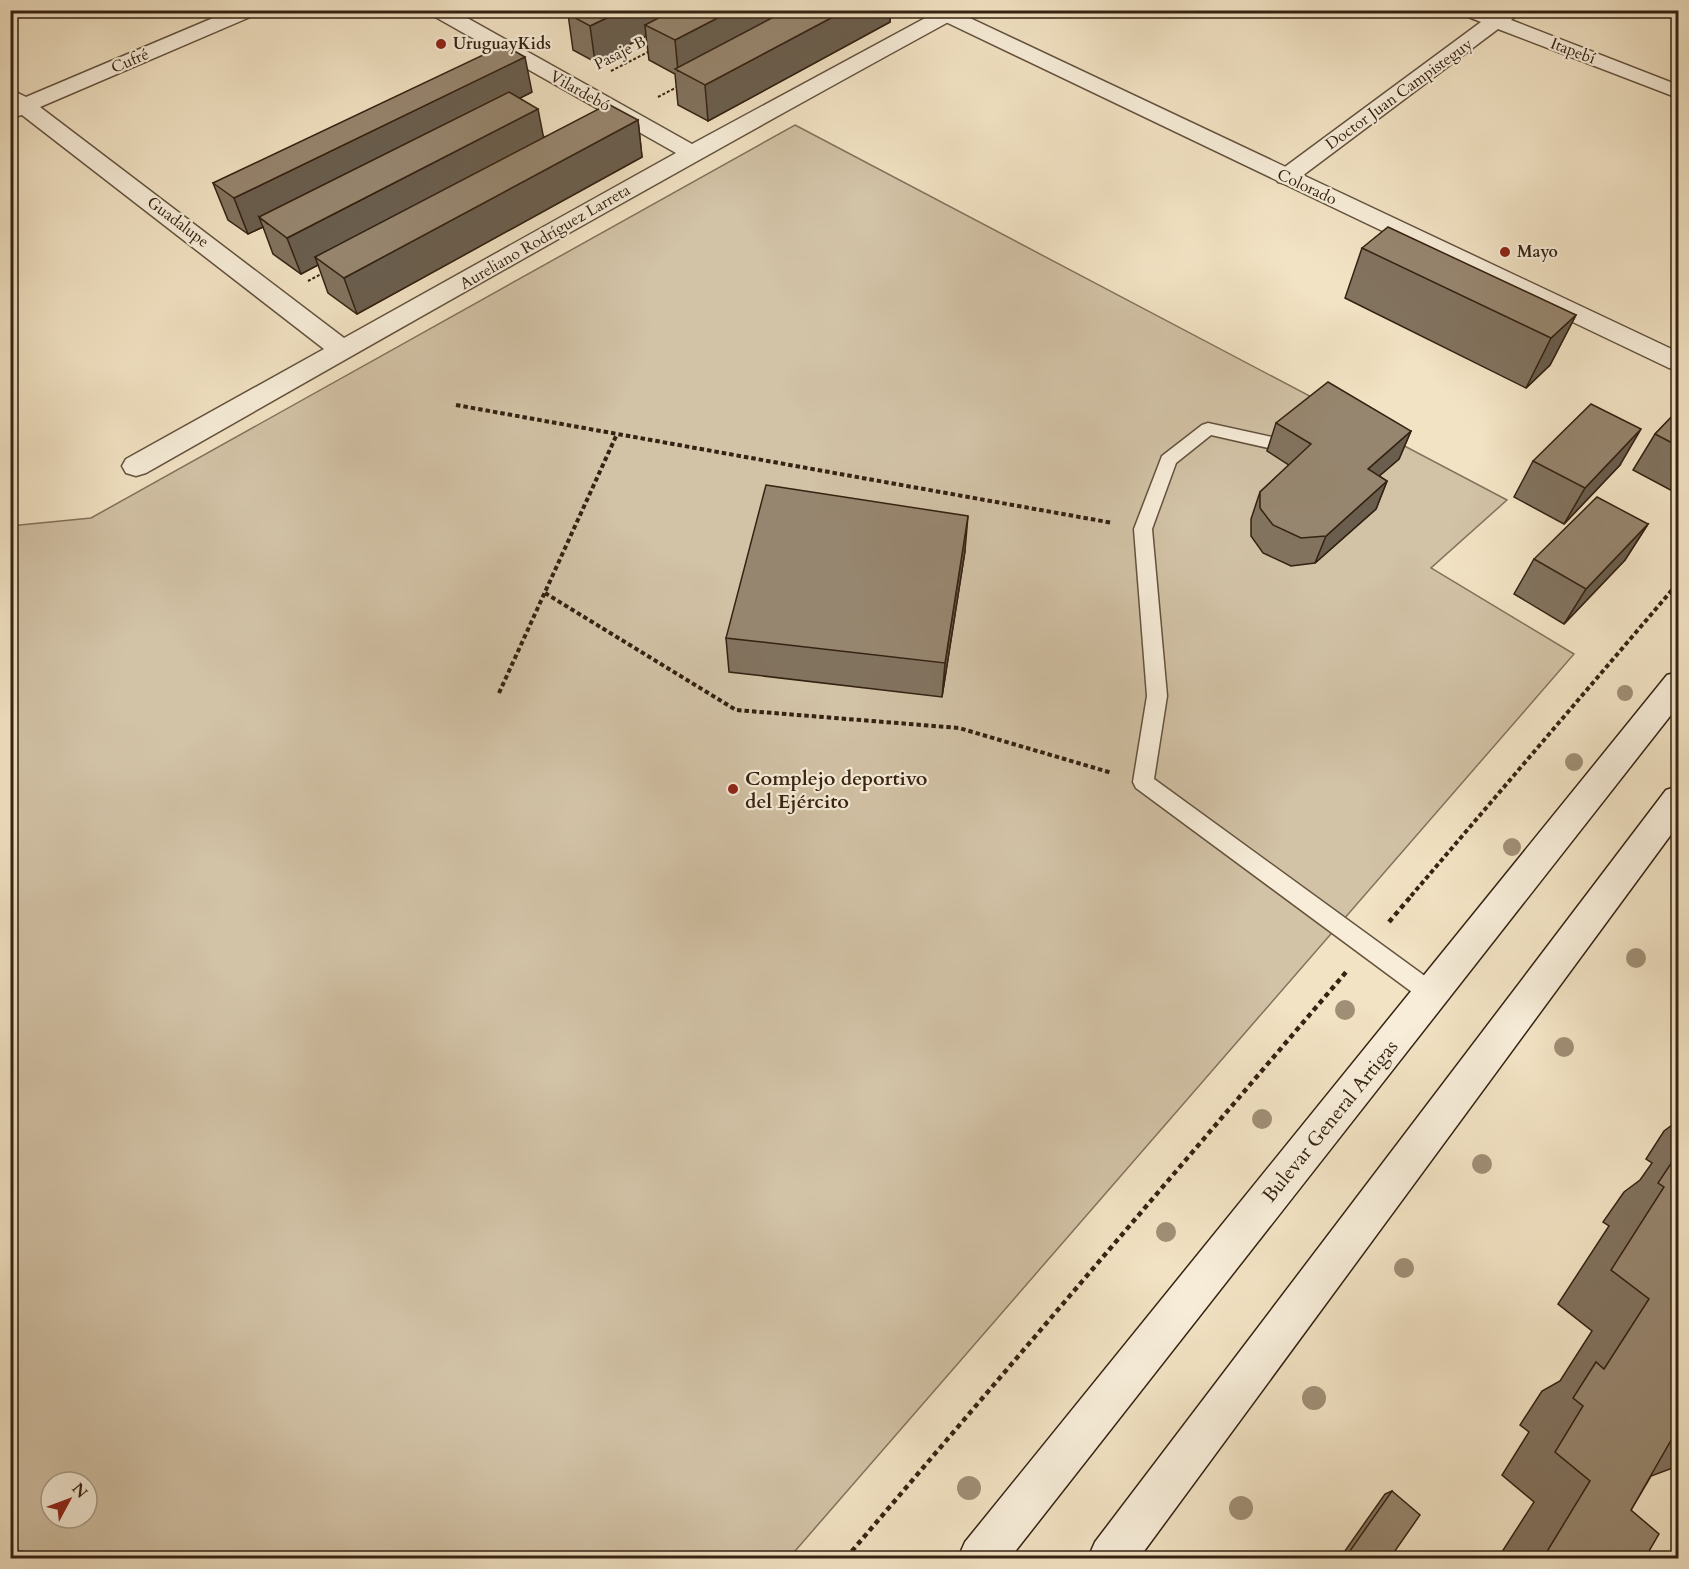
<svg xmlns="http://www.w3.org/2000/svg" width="1689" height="1569" font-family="Cardo,serif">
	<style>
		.green { fill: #d2c2a6; stroke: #84725c; stroke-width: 1.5; fill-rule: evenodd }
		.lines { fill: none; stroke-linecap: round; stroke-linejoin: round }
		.service-casing { stroke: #64523e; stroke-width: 3 }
		.minor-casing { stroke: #64523e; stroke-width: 3 }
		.tertiary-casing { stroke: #64523e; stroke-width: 3 }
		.secondary-casing { stroke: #352212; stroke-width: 3 }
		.path-far2 { stroke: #352212; stroke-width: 2; stroke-dasharray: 3 2; stroke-linecap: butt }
		.path-far1 { stroke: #352212; stroke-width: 4; stroke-dasharray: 4.5 3; stroke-linecap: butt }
		.path { stroke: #352212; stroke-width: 4.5; stroke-dasharray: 5 4; stroke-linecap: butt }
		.service { fill: #f7edd9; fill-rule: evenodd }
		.minor { fill: #f7edd9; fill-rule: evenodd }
		.tertiary { fill: #f7edd9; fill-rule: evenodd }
		.secondary { fill: #f7edd9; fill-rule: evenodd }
		.tree { fill: #a08f76 }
		.wall { fill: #82735f; stroke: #352212; stroke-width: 1.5 }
		.shaded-wall { fill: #6a5e4e; stroke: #352212; stroke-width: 1.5 }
		.building { fill: #97866f; stroke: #352212; stroke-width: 1.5 }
		.poi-dot { fill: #8f2418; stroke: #f7edd9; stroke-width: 2 }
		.labels { text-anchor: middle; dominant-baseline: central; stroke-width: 4.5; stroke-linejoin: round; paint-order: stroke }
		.far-poi-label { font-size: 16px; font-weight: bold; fill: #352212; stroke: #f7edd9; text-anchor: start }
		.far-street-label { font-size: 16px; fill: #352212; stroke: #f7edd9 }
		.poi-label { font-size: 20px; font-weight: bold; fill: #352212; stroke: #f7edd9; text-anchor: start }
		.street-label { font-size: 20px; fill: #352212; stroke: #f7edd9 }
	</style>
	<rect width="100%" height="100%" fill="#f2e3c4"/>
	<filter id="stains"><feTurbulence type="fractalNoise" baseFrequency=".00333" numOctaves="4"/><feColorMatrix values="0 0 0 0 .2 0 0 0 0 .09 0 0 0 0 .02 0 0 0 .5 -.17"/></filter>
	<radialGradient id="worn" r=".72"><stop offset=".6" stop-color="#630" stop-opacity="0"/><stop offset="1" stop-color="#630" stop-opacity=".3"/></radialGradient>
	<path class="green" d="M 795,125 L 1507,500 L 1431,568 L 1574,654 L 789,1558 L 62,1558 L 10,1549 L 10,526 L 91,518 ZM 51,1482 L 87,1482 L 87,1518 L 51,1518 Z"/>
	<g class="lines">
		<defs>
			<path id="service" d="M 1208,423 L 1277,438 L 1283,440 L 1286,444 L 1283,448 L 1277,450 L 1211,435 L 1176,463 L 1152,529 L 1167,696 L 1154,779 L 1440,987 L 1444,994 L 1440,1001 L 1432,1005 L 1424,1001 L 1136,788 L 1133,782 L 1147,696 L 1134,529 L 1162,456 L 1202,425 Z"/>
			<path id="minor" d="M 232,10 L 260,10 L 257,14 L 40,107 L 344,338 L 676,153 L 430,14 L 427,10 L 453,10 L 692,144 L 940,10 L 966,10 L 963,14 C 688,164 417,319 146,473 L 136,476 L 126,473 L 122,466 L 126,459 L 324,349 L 22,115 L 10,118 L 10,89 L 26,97 Z
				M 1458,10 L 1487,10 L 1494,13 L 1497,10 L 1521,10 L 1511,20 L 1678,85 L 1678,98 L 1498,29 L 1294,182 L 1286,184 L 1278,182 L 1275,177 L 1278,172 L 1481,22 L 1461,14 Z"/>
			<path id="tertiary" d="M 926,10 L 953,10 L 1678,352 L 1678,370 L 1669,368 L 929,14 Z"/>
			<path id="secondary" d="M 1678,672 L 1678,706 L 1010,1558 L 958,1558 L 965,1542 L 1667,675 Z
				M 1678,786 L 1678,825 L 1139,1558 L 1088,1558 L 1095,1542 L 1666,790 Z"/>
		</defs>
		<use href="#service" class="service-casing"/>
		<use href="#minor" class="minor-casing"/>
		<use href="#tertiary" class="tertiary-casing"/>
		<use href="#secondary" class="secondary-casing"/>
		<path class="path-far2" d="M 611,71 L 652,50
			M 658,97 L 681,85
			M 308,281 L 325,272"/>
		<path class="path-far1" d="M 456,405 L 1113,523
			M 545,593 L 736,710 L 959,728 L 1112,773
			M 499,693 L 617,434
			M 1411,896 L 1678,583"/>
		<path class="path" d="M 1389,922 L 1412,895
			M 846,1558 L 1347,971"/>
		<use href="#service" class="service"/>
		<use href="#minor" class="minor"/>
		<use href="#tertiary" class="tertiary"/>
		<use href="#secondary" class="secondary"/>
	</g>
	<g class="tree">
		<circle cx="1625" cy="693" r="8"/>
		<circle cx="1574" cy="762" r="9"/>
		<circle cx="1512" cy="847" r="9"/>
		<circle cx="1636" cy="958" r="10"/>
		<circle cx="1345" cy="1010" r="10"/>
		<circle cx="1564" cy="1047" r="10"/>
		<circle cx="1262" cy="1119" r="10"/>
		<circle cx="1482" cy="1164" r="10"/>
		<circle cx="1166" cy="1232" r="10"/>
		<circle cx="1404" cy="1268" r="10"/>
		<circle cx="1314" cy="1398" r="12"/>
		<circle cx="969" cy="1488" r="12"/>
		<circle cx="1241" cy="1508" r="12"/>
	</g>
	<path class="wall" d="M 576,10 L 890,10 L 890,22 L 708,121 L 678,105 L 675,74 L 649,60 L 646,36 L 595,62 L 573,50 L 568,14 Z
		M 532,92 L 520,98 L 544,137 L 638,120 L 642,157 L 357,314 L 328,293 L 318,265 L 301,274 L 273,254 L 263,227 L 248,234 L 228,220 L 213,183 Z
		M 1362,248 L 1576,315 L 1550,365 L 1526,388 L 1345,298 Z
		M 1678,410 L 1678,494 L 1633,470 L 1655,434 Z
		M 1276,423 L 1411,431 L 1399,459 L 1379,476 L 1387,481 L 1376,509 L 1315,563 L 1291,566 L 1263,553 L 1251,536 L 1251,519 L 1260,492 L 1289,465 L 1267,451 Z
		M 1533,461 L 1620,465 L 1564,524 L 1514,497 Z
		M 1648,524 L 1625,560 L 1564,624 L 1514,594 L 1534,559 Z
		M 965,551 L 942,697 L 729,672 L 726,638 Z
		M 1678,1109 L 1678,1466 L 1651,1476 L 1631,1510 L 1645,1558 L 1498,1558 L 1534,1502 L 1502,1475 L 1529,1432 L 1520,1425 L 1542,1391 L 1560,1381 L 1592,1331 L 1558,1304 L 1609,1226 L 1603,1222 L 1624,1192 L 1640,1180 L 1652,1163 L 1646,1159 L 1664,1131 L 1676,1122 L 1672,1119 Z
		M 1392,1491 L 1390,1558 L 1340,1558 L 1385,1494 Z"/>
	<path class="shaded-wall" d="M 623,10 L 698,10 L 645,25 L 646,36 L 595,62 L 590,26 Z
		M 733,10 L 803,10 L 678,71 L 675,40 Z
		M 846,10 L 890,10 L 890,22 L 708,121 L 705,85 Z
		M 525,57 L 532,92 L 268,224 L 259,217 L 263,227 L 248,234 L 234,198 Z
		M 538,109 L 545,145 L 315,257 L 318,265 L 301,274 L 287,238 Z
		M 638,120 L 642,157 L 357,314 L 344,278 Z
		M 1576,315 L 1550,365 L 1526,388 L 1551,338 Z
		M 1641,429 L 1620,465 L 1564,524 L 1585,488 Z
		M 1411,431 L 1399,459 L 1356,496 L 1368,469 Z
		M 1387,481 L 1376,509 L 1315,563 L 1326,536 Z
		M 968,516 L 965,551 L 942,697 L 945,663 Z
		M 1648,524 L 1625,560 L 1564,624 L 1586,589 Z"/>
	<path class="building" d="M 576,10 L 623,10 L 590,26 L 568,14 Z
		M 674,10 L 733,10 L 675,40 L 645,25 Z
		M 787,10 L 846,10 L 705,85 L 675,69 Z
		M 504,45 L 525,57 L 234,198 L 213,183 Z
		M 509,92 L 538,109 L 287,238 L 259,217 Z
		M 608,104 L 638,120 L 344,278 L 315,257 Z
		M 1388,227 L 1576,315 L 1551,338 L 1362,248 Z
		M 1328,382 L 1411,431 L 1368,469 L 1387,481 L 1326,536 L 1301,538 L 1273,525 L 1260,508 L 1260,492 L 1311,444 L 1276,423 Z
		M 1591,404 L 1641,429 L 1585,488 L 1533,461 Z
		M 1678,410 L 1678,446 L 1655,434 Z
		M 766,485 L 968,516 L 945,663 L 726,638 Z
		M 1597,497 L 1648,524 L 1586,589 L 1534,559 Z
		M 1678,1153 L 1678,1431 L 1677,1430 L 1631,1510 L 1659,1534 L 1645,1558 L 1543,1558 L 1590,1481 L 1555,1452 L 1583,1406 L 1573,1398 L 1596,1362 L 1604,1369 L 1649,1299 L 1611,1270 L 1664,1187 L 1658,1183 Z
		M 1392,1491 L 1420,1515 L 1390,1558 L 1345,1558 Z
		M 1533,1554 L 1538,1558 L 1530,1558 Z"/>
	<g class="poi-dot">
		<circle cx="441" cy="44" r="6"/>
		<circle cx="1505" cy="252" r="6"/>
		<circle cx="733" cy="789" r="6"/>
	</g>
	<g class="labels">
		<g class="far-poi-label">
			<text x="453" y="44">UruguayKids</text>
			<text x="1517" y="252">Mayo</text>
		</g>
		<g class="far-street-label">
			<text transform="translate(1573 51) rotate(21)">Itapebí</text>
			<text transform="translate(620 53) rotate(-27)">Pasaje B</text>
			<text transform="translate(130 61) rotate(-23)">Cufré</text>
			<text transform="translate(580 91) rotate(29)">Vilardebó</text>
			<text transform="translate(1399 94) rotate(-36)">Doctor Juan Campisteguy</text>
			<text transform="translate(1307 187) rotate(25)">Colorado</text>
			<text transform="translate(178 222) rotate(37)">Guadalupe</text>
			<text transform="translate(545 237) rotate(-30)">Aureliano Rodríguez Larreta</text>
		</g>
		<g class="poi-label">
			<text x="745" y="778">Complejo deportivo<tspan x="745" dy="23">del Ejército</tspan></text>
		</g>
		<g class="street-label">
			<text transform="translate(1330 1121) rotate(-51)">Bulevar General Artigas</text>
		</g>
	</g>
	<rect width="1689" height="1569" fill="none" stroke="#f2e3c4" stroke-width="36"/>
	<rect x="12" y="12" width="1665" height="1545" fill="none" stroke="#352212" stroke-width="3"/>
	<rect x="18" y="18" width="1653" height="1533" fill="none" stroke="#352212" stroke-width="1.5"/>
	<g transform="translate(69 1500) rotate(49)"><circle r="28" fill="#f7edd9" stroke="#a99c89" stroke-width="1.5"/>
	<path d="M0-4.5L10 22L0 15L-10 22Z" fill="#8f2418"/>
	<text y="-9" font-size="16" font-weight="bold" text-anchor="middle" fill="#352212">N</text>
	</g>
	<rect width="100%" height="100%" filter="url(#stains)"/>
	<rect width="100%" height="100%" fill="url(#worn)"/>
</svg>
